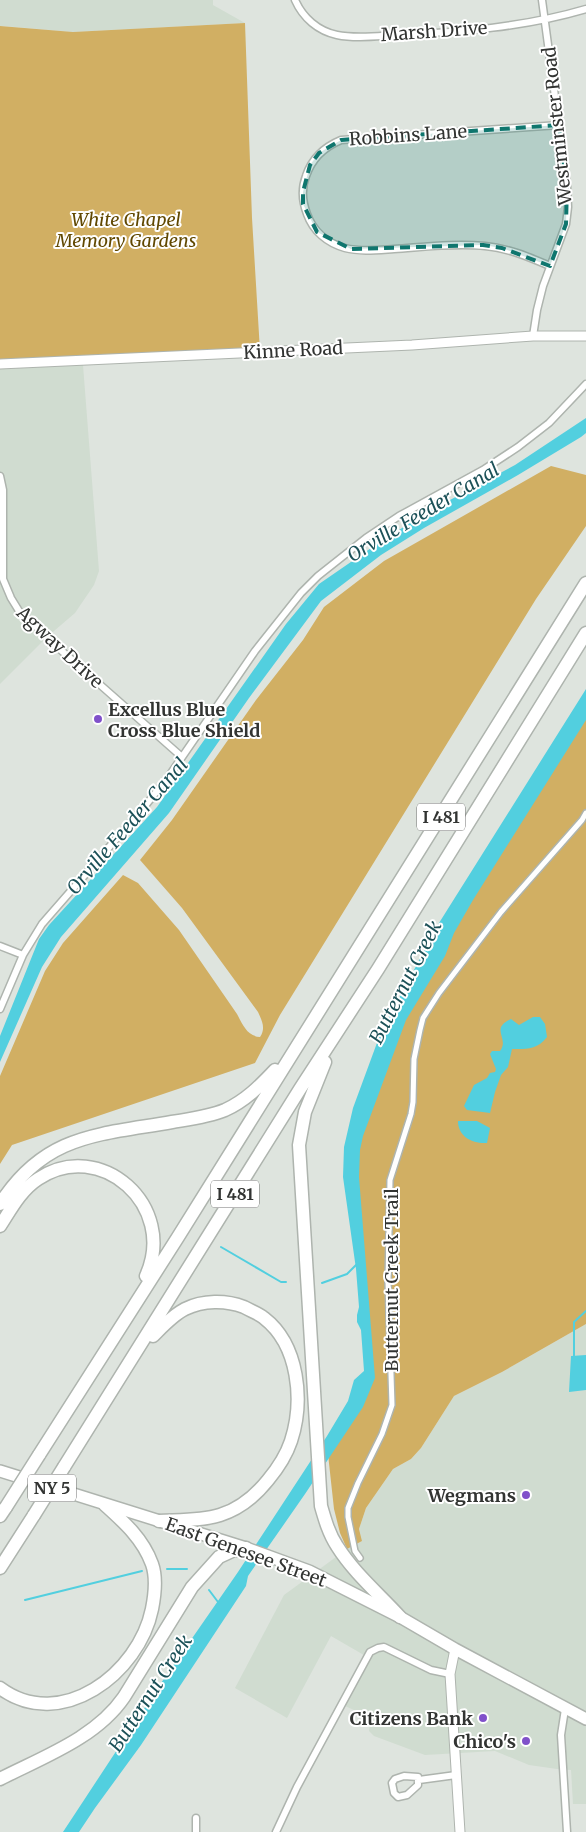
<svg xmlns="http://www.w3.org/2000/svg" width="586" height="1832" font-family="Merriweather,serif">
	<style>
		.built { fill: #d0dcd0 }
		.green { fill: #d1af63 }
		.water { fill: #52cfdf }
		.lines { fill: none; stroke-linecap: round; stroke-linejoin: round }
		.stream { stroke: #52cfdf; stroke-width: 2 }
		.pedestrian-casing { stroke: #aeb4ae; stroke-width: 8 }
		.minor-casing { stroke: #aeb4ae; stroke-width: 9 }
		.tertiary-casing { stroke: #aeb4ae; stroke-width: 11 }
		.trunk-casing { stroke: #aeb4ae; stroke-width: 14 }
		.motorway-casing { stroke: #aeb4ae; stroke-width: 15 }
		.pedestrian { stroke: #fff; stroke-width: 5 }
		.minor { stroke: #fff; stroke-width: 6 }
		.tertiary { stroke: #fff; stroke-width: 9 }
		.trunk { stroke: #fff; stroke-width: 11 }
		.motorway { stroke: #fff; stroke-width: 12 }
		.motorway-bridge-casing { stroke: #aeb4ae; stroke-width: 15; stroke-linecap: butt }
		.motorway-bridge { stroke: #fff; stroke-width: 12 }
		.marked { fill: #0f766e; fill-opacity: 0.2; stroke: #0f766e; stroke-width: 4; stroke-dasharray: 10 6; stroke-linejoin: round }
		.poi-dot { fill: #8051ca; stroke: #fff; stroke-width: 2 }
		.labels { text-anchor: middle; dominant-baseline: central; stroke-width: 4; stroke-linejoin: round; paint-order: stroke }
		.shield { fill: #fff; stroke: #707170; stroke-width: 1 }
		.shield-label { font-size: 16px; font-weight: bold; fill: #323432 }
		.street-label { font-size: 18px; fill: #323432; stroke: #fff }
		.park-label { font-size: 18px; font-style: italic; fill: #614801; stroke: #fff }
		.poi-label { font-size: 18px; font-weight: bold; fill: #323432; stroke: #fff; text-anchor: end }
		.water-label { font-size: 19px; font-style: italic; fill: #1c5158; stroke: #fff }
	</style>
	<rect width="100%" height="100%" fill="#dee4de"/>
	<path class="built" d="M 0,0 L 213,0 L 213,5 L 245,23 L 73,32 L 3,26 L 0,26 Z
		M 83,365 L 99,571 L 94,585 L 75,613 L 47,637 L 0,684 L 0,369 Z
		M 586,1324 L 586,1804 L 573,1804 L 571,1770 L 557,1769 L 529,1765 L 495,1751 L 425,1755 L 374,1736 L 369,1731 L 371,1718 L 343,1705 L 369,1658 L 331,1636 L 287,1718 L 235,1688 L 284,1595 L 347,1549 L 362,1541 L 359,1529 L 366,1508 L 393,1469 L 411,1459 L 421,1448 L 454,1396 L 502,1372 Z"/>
	<path class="green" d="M 245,23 L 252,218 L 260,351 L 0,364 L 0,26 L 73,32 Z
		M 551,466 L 586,475 L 586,526 L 536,599 L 280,1015 L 255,1063 L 12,1145 L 0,1164 L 0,1076 L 45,971 L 63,943 L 123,875 L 138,883 L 179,930 L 237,1014 C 243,1025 247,1036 260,1037 C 266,1028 262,1021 258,1012 L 182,908 L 140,860 L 172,820 L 256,700 L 303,640 L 324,607 L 384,561 Z
		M 586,701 L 586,1324 L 502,1372 L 454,1396 L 421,1448 L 411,1459 L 393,1469 L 366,1508 L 359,1529 L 362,1541 L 347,1549 L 340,1533 L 334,1509 L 327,1445 L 369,1366 L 353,1153 L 389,1036 Z"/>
	<path class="water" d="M 586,418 L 586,433 L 581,437 L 518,475 L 424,528 L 381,555 L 321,601 L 249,698 L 169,813 L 61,937 L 42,967 L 0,1062 L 0,1036 L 39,939 L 49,925 L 157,807 L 286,624 L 319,584 L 377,544 L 424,514 L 515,465 Z
		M 586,689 L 586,720 L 473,900 L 454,933 L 445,956 L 406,1020 L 363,1136 L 360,1150 L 359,1177 L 375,1378 L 363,1407 L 305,1494 L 248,1576 L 246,1586 L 141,1745 L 95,1808 L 79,1832 L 63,1832 L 159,1686 L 238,1572 L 327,1436 L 348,1401 L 354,1380 L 364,1371 L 361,1330 L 357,1322 L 357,1315 L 359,1307 L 356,1269 L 343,1177 L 344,1147 L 353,1108 L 381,1032 L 439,923 Z
		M 533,1017 L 540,1017 L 545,1024 L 547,1037 C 537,1050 526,1049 512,1049 L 508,1067 L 501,1075 L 495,1092 L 490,1113 L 467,1110 L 464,1106 L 474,1085 L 487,1078 L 490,1073 L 495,1072 L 496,1069 L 490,1054 L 492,1051 L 500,1051 C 510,1038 489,1029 511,1019 L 519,1025 Z
		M 458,1121 L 477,1121 L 490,1128 L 487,1143 C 473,1144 458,1137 458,1121 Z
		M 586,1355 L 586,1390 L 569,1392 L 571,1356 Z"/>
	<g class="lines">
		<path class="stream" d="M 221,1247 L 281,1282 L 286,1282
			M 322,1283 L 347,1274 L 356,1265
			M 574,1356 L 574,1322 L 586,1311
			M 167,1569 L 187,1569
			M 209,1590 L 218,1602
			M 25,1600 L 142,1571"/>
		<defs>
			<path id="pedestrian" d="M 360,1558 L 355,1551 L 348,1517 L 348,1508 L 358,1483 L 382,1434 L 392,1405 L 388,1282 L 390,1180 L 411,1114 L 413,1102 L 414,1059 L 420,1030 L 423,1018 L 439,993 L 501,912 L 582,820 L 586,813"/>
			<path id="minor" d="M 295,0 C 303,18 318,31 337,35 C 356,39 378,36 398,35 C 462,32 525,27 586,9
				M 550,266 C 529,257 508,248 485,246 C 455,243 424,247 394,249 C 378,250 360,252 345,248 C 327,243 313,231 307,214 C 302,201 301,189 306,176 C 312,158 324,147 341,140 L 559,125
				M 533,336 L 537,310 L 543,286 L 566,224 L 568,207 L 567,186 L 542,0
				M 0,476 L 3,490 L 3,579 L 11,598 L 19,611 L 63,652 L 182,757
				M 0,946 L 23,955
				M 0,1009 L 23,955 L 42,924 L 145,806 L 169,776 L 255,651 L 301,593 L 318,576 L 366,538 L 399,516 L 483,470 L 518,447 L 549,423 L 586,384
				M 565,1709 L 561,1735 L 567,1832
				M 404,1776 L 418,1777 L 418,1785 L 407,1795 L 398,1797 L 394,1793 L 392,1783 L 395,1779 Z
				M 419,1780 L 456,1775
				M 196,1818 L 196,1832
				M 276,1832 L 297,1787 L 370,1652 L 378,1648 L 384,1647 L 431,1670 L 450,1674"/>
			<path id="tertiary" d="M 0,364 L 412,345 L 533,336 L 586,336
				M 455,1649 L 450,1674 L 460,1832"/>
			<path id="trunk" d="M 0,1471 L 246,1548 L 309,1571 L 400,1617 L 455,1649 L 586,1719"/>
			<path id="motorway" d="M 325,1062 L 305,1112 L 299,1145 L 321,1506 C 325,1520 329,1534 337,1546 C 354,1573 379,1594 400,1617
				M 0,1204 C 45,1134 98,1135 172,1122 C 190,1119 208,1117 225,1110 C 245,1101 260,1086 275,1070
				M 0,1226 C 11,1209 21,1190 38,1179 C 100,1137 178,1206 146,1276
				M 153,1336 C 163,1326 173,1315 185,1309 C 203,1300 226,1300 244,1307 C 251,1311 258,1313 264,1318 C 299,1345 304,1401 291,1441 C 286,1456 278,1468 268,1480 C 256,1495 239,1509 220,1515 C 201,1521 179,1520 159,1521
				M 39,1455 L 178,1237 L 586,583
				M 64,1467 L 300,1089 L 378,969 L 586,633
				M 0,1516 L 6,1507
				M 0,1568 L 34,1515
				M 0,1688 C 61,1733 139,1673 152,1609 C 155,1594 157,1578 152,1564 C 143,1539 124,1522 105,1505
				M 0,1779 C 43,1757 96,1738 124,1697 L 192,1587 L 219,1557 L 232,1551 L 246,1548"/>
		</defs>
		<use href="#pedestrian" class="pedestrian-casing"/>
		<use href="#minor" class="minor-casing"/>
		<use href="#tertiary" class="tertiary-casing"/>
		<use href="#trunk" class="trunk-casing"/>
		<use href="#motorway" class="motorway-casing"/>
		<use href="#pedestrian" class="pedestrian"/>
		<use href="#minor" class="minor"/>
		<use href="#tertiary" class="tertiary"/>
		<use href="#trunk" class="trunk"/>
		<use href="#motorway" class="motorway"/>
		<defs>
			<path id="motorway-bridge" d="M 6,1507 L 39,1455
				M 34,1515 L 64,1467"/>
		</defs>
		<use href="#motorway-bridge" class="motorway-bridge-casing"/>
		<use href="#motorway-bridge" class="motorway-bridge"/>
	</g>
	<path class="marked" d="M 559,125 L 567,186 L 566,224 L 550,266 L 502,248 L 483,245 L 351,249 L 317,232 L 303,204 L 303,192 L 310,165 L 319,153 L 341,140 Z"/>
	<g class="poi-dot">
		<circle cx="98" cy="719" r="5"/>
		<circle cx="526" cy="1495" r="5"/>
		<circle cx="483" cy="1718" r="5"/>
		<circle cx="526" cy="1741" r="5"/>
	</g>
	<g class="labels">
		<g class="shield">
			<rect x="417" y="803.5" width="48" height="27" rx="4"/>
			<rect x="211" y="1180.5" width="48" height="27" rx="4"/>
			<rect x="28" y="1474.5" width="48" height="27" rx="4"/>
		</g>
		<g class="shield-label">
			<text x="441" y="817">I 481</text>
			<text x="235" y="1194">I 481</text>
			<text x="52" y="1488">NY 5</text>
		</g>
		<g class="street-label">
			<text transform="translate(434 31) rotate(-4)">Marsh Drive</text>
			<text transform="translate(557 126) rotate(-96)">Westminster Road</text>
			<text transform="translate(408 135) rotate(-4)">Robbins Lane</text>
			<text transform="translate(293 350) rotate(-3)">Kinne Road</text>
			<text transform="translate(60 647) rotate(43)">Agway Drive</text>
			<text transform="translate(391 1280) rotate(-90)">Butternut Creek Trail</text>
			<text transform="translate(246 1552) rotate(20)">East Genesee Street</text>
		</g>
		<g class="park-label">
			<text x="126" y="219">White Chapel<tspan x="126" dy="21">Memory Gardens</tspan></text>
		</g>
		<g class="poi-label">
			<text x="108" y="709" text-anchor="start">Excellus Blue<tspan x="108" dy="21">Cross Blue Shield</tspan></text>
			<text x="516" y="1495">Wegmans</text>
			<text x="473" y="1718">Citizens Bank</text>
			<text x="516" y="1741">Chico's</text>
		</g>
		<g class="water-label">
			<text transform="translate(423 512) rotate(-31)">Orville Feeder Canal</text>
			<text transform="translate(127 826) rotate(-49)">Orville Feeder Canal</text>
			<text transform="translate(405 982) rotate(-63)">Butternut Creek</text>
			<text transform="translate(150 1693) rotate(-57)">Butternut Creek</text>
		</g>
	</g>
</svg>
